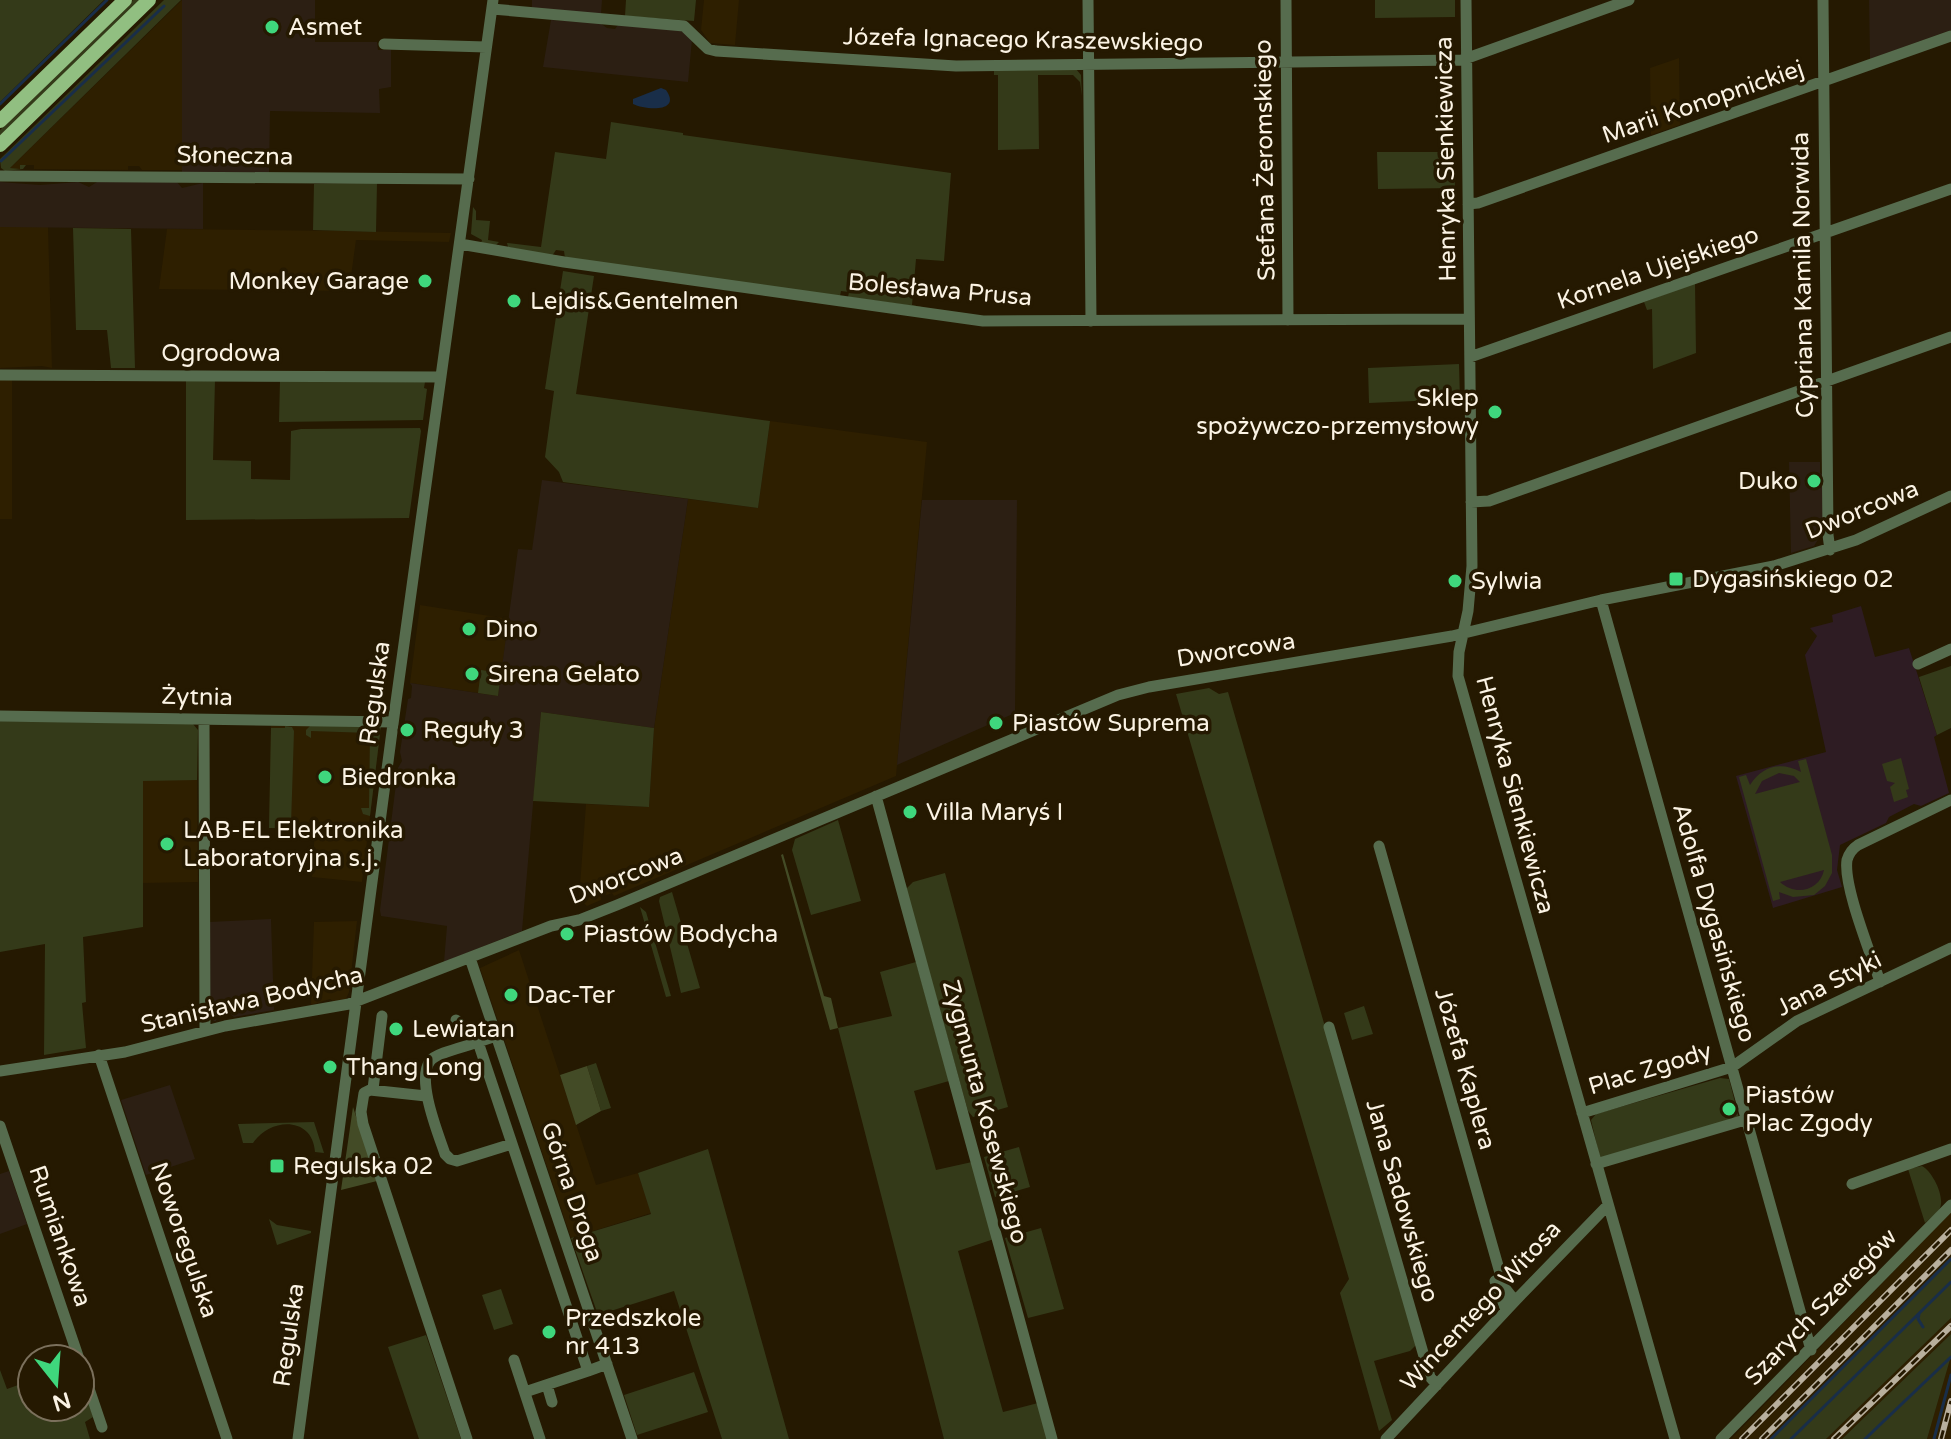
<svg xmlns="http://www.w3.org/2000/svg" width="1951" height="1439" font-family="'Varela Round',sans-serif">
	<style>
		.built { fill: #2e1f00 }
		.industrial { fill: #2c1f13 }
		.education { fill: #2e1c23 }
		.green { fill: #343a19; fill-rule: evenodd }
		.forest { fill: #434b26 }
		.water { fill: #192e49 }
		.lines { fill: none; stroke-linecap: round; stroke-linejoin: round }
		.stream { stroke: #192e49; stroke-width: 3 }
		.minor { stroke: #566c4e; stroke-width: 11 }
		.major { stroke: #91bf81; stroke-width: 14 }
		.rail-casing { stroke: #b8af9d; stroke-width: 6 }
		.rail { stroke: #251901; stroke-width: 3; stroke-dasharray: 9; stroke-linecap: butt }
		.poi-dot { fill: #3fd77d; stroke: #251901; stroke-width: 3 }
		.labels { text-anchor: middle; dominant-baseline: central; stroke-width: 7; stroke-linejoin: round; paint-order: stroke }
		.poi-label { font-size: 24px; fill: #fbf3e4; stroke: #251901; text-anchor: start }
		.street-label { font-size: 24px; fill: #fbf3e4; stroke: #251901 }
	</style>
	<rect width="100%" height="100%" fill="#251901"/>
	<path class="built" d="M 182,0 L 182,170 L 142,170 L 139,166 L 128,166 L 128,170 L 34,169 L 34,165 L 21,165 L 20,169 L 9,169 Z
		M 704,0 L 739,0 L 735,45 L 710,43 L 701,30 Z
		M 1679,58 L 1680,125 L 1651,135 L 1650,68 Z
		M 0,227 L 48,227 L 52,368 L 42,366 L 0,368 Z
		M 167,229 L 344,231 L 451,233 L 449,242 L 356,240 L 349,291 L 159,289 Z
		M 0,380 L 12,380 L 12,519 L 0,519 Z
		M 770,421 L 927,442 L 896,776 L 614,896 L 612,893 L 601,897 L 601,900 L 587,906 L 579,899 L 586,804 L 649,807 L 654,728 L 688,499 L 758,508 Z
		M 420,605 L 509,619 L 498,696 L 410,683 Z
		M 285,724 L 381,726 L 362,882 L 312,877 L 315,829 L 269,828 L 271,726 L 285,726 Z
		M 143,780 L 197,780 L 198,882 L 143,883 Z
		M 357,921 L 349,992 L 346,999 L 333,1001 L 330,999 L 311,1005 L 314,922 Z
		M 519,950 L 596,1185 L 638,1173 L 651,1213 L 571,1238 L 480,968 Z
		M 1951,1212 L 1951,1257 L 1771,1439 L 1731,1439 Z
		M 1951,1318 L 1951,1334 L 1842,1439 L 1826,1439 Z
		M 1951,1356 L 1951,1439 L 1927,1439 L 1949,1362 Z"/>
	<path class="industrial" d="M 182,0 L 315,0 L 315,42 L 377,42 L 378,50 L 391,50 L 391,87 L 379,89 L 380,113 L 270,111 L 269,173 L 182,172 Z
		M 532,0 L 602,0 L 601,14 L 532,9 Z
		M 1869,0 L 1951,0 L 1951,30 L 1870,59 Z
		M 551,20 L 600,23 L 607,28 L 615,29 L 618,25 L 681,30 L 692,40 L 688,82 L 543,67 Z
		M 176,181 L 182,188 L 203,183 L 203,229 L 0,227 L 0,182 L 40,185 L 78,182 L 89,187 L 97,182 Z
		M 1789,462 L 1820,462 L 1820,473 L 1823,475 L 1824,530 L 1814,546 L 1791,553 Z
		M 542,480 L 688,499 L 654,728 L 541,712 L 522,931 L 444,962 L 447,926 L 381,916 L 380,910 L 398,768 L 402,761 L 400,752 L 408,699 L 411,698 L 412,686 L 410,683 L 498,696 L 518,549 L 532,550 Z
		M 922,500 L 1017,500 L 1015,713 L 897,765 Z
		M 271,919 L 274,1010 L 234,1017 L 227,1012 L 218,1013 L 216,1021 L 214,1021 L 209,1017 L 209,922 Z
		M 170,1085 L 195,1159 L 146,1175 L 121,1100 Z
		M 9,1171 L 27,1224 L 0,1234 L 0,1174 Z"/>
	<path class="education" d="M 1861,606 L 1875,657 L 1909,648 L 1937,735 L 1934,737 L 1949,793 L 1921,806 L 1914,804 L 1889,817 L 1886,823 L 1840,845 L 1837,870 L 1842,887 L 1773,908 L 1736,776 L 1826,752 L 1805,655 L 1817,636 L 1810,628 L 1833,622 L 1832,615 Z"/>
	<path class="green" d="M 0,0 L 104,0 L 0,102 Z
		M 133,0 L 140,0 L 0,136 L 0,130 Z
		M 164,0 L 181,0 L 10,168 L 20,169 L 20,165 L 26,165 L 23,169 L 5,171 L 1,168 L 0,159 Z
		M 626,0 L 696,0 L 694,21 L 625,16 Z
		M 1375,0 L 1455,0 L 1455,17 L 1375,18 Z
		M 1076,69 L 1081,75 L 1082,96 L 1080,82 L 1073,75 L 1038,75 L 1039,149 L 998,150 L 998,75 L 994,75 L 994,70 Z
		M 611,122 L 683,133 L 683,135 L 951,173 L 944,261 L 916,259 L 912,305 L 927,308 L 848,297 L 849,292 L 841,291 L 840,296 L 565,258 L 564,251 L 556,250 L 552,256 L 508,247 L 507,243 L 541,247 L 555,152 L 606,159 Z
		M 1377,152 L 1454,152 L 1455,188 L 1378,189 Z
		M 377,183 L 376,232 L 313,230 L 314,184 Z
		M 473,207 L 476,211 L 476,220 L 490,221 L 488,240 L 499,242 L 496,245 L 481,243 L 482,240 L 471,234 Z
		M 73,228 L 131,229 L 135,368 L 111,368 L 107,330 L 76,330 Z
		M 563,271 L 594,276 L 576,394 L 770,421 L 758,508 L 563,482 L 559,472 L 545,457 L 554,391 L 545,389 Z
		M 1695,283 L 1696,353 L 1653,369 L 1652,309 L 1647,310 L 1644,302 Z
		M 1459,364 L 1460,399 L 1369,403 L 1368,368 Z
		M 186,380 L 215,380 L 213,460 L 251,461 L 251,479 L 290,480 L 291,431 L 301,429 L 420,428 L 421,431 L 409,518 L 186,520 Z
		M 280,380 L 425,382 L 424,388 L 427,389 L 423,420 L 279,422 Z
		M 1951,666 L 1951,728 L 1937,735 L 1919,677 Z
		M 481,670 L 501,673 L 498,696 L 478,693 Z
		M 1209,688 L 1219,694 L 1228,692 L 1417,1344 L 1410,1351 L 1374,1361 L 1392,1420 L 1379,1431 L 1340,1293 L 1349,1279 L 1176,694 Z
		M 541,712 L 654,728 L 649,807 L 533,801 Z
		M 0,721 L 193,724 L 198,730 L 197,780 L 143,781 L 143,927 L 83,937 L 86,1002 L 82,1003 L 86,1048 L 44,1055 L 45,944 L 0,952 Z
		M 285,726 L 292,727 L 294,731 L 291,825 L 369,827 L 369,830 L 269,828 L 271,728 L 285,728 Z
		M 310,726 L 381,726 L 370,816 L 363,814 L 361,808 L 369,808 L 370,733 L 311,731 L 311,738 L 306,735 L 306,730 Z
		M 1901,758 L 1909,789 L 1906,790 L 1908,797 L 1894,802 L 1890,787 L 1895,783 L 1887,781 L 1882,764 Z
		M 1806,759 L 1832,855 L 1832,873 L 1825,886 L 1814,895 L 1793,897 L 1779,892 L 1780,899 L 1773,901 L 1739,777 L 1746,775 L 1750,785 C 1762,766 1781,761 1801,772 L 1798,761 ZM 1779,773 L 1794,776 L 1800,782 L 1755,794 L 1762,781 ZM 1824,870 C 1820,890 1796,897 1780,882 Z
		M 838,820 L 861,901 L 811,915 L 792,850 L 795,839 Z
		M 945,873 L 1008,1107 L 973,1117 L 968,1111 L 906,889 L 913,882 Z
		M 672,892 L 700,988 L 681,993 L 659,901 L 660,897 Z
		M 640,907 L 646,912 L 671,996 L 666,997 Z
		M 916,962 L 949,1081 L 914,1091 L 936,1170 L 972,1162 L 994,1239 L 958,1251 L 1003,1412 L 1038,1403 L 1048,1439 L 944,1439 L 838,1028 L 892,1016 L 880,972 Z
		M 1364,1006 L 1373,1034 L 1352,1040 L 1344,1013 Z
		M 596,1063 L 611,1108 L 601,1111 L 587,1066 Z
		M 1720,1078 L 1729,1079 L 1739,1118 L 1600,1158 L 1591,1120 L 1596,1114 Z
		M 314,1122 L 324,1153 L 315,1152 C 313,1116 270,1117 253,1143 L 243,1143 L 238,1124 Z
		M 1019,1147 L 1030,1187 L 995,1197 L 984,1157 Z
		M 708,1149 L 789,1439 L 722,1439 L 674,1291 L 598,1315 L 571,1238 L 651,1214 L 638,1173 Z
		M 1922,1166 C 1932,1171 1945,1196 1940,1208 C 1937,1214 1929,1219 1925,1223 L 1908,1169 Z
		M 269,1219 L 277,1225 L 311,1231 L 311,1233 L 277,1245 Z
		M 1041,1228 L 1064,1309 L 1028,1318 L 1005,1238 Z
		M 1951,1257 L 1951,1318 L 1826,1439 L 1771,1439 Z
		M 501,1289 L 513,1324 L 494,1330 L 482,1295 Z
		M 1951,1334 L 1951,1356 L 1927,1439 L 1842,1439 Z
		M 426,1335 L 461,1439 L 419,1439 L 388,1347 Z
		M 0,1370 L 7,1389 L 32,1380 L 32,1407 L 80,1407 L 80,1376 L 93,1417 L 85,1422 L 90,1439 L 0,1439 Z
		M 694,1372 L 708,1412 L 637,1435 L 624,1395 Z"/>
	<path class="forest" d="M 783,854 L 824,996 L 831,998 L 838,1028 L 830,1030 L 781,855 Z
		M 587,1066 L 601,1111 L 576,1125 L 560,1075 Z
		M 353,1107 L 377,1181 L 341,1190 Z"/>
	<path class="water" d="M 661,88 L 666,90 C 682,113 645,110 633,104 L 633,99 Z"/>
	<g class="lines">
		<path class="stream" d="M 0,104 L 107,0
			M 1,161 L 164,6
			M 1919,1314 L 1918,1319 L 1923,1327
			M 1771,1439 L 1951,1259
			M 1791,1439 L 1951,1282
			M 1865,1439 L 1951,1357
			M 1934,1439 L 1951,1375"/>
		<path class="minor" d="M 1088,0 L 1091,321
			M 1286,0 L 1288,320
			M 1466,0 L 1472,566 L 1468,611 L 1459,652 L 1458,676 L 1675,1439
			M 1823,0 L 1828,535 L 1830,550
			M 492,9 L 684,26 L 708,49 L 716,51 L 956,66 L 1462,60 L 1629,0
			M 384,44 L 486,47
			M 0,176 L 469,179
			M 1468,204 L 1478,203 L 1951,36
			M 460,244 L 564,262 L 983,321 L 1469,319
			M 1470,357 L 1951,189
			M 0,375 L 441,377
			M 1471,502 L 1489,501 L 1951,337
			M 1601,600 L 1811,1350
			M 1918,664 L 1951,649
			M 0,716 L 393,722
			M 204,720 L 205,1031
			M 876,796 L 1052,1439
			M 1379,846 L 1504,1287 L 1515,1301
			M 470,958 L 632,1439
			M 1880,982 C 1871,954 1843,886 1847,860 C 1849,853 1852,849 1858,845 L 1951,800
			M 456,1020 L 478,1042 C 468,1046 435,1053 430,1061 C 416,1080 438,1133 445,1154 L 450,1159 L 457,1161 L 512,1144
			M 1329,1027 L 1430,1377 L 1437,1385
			M 496,1036 L 478,1042 L 588,1371 L 607,1364
			M 99,1055 L 227,1439
			M 0,1071 L 125,1052 L 225,1026 L 349,1004 L 551,926 L 579,920 L 617,905 L 1118,695 L 1149,687 L 1452,636 L 1601,600 L 1774,566 L 1856,540 L 1951,496
			M 373,1089 L 382,1016
			M 426,1096 L 370,1090 L 364,1093 L 361,1112 L 363,1124 L 467,1439
			M 1582,1113 L 1732,1067 L 1797,1021 L 1951,948
			M 0,1126 L 79,1359
			M 1596,1164 L 1745,1120
			M 1852,1184 L 1951,1149
			M 1495,1281 L 1506,1310
			M 514,1360 L 540,1439
			M 80,1362 L 102,1427
			M 547,1385 L 552,1402
			M 525,1392 L 588,1371
			M 298,1439 L 395,709 L 493,0
			M 1386,1439 L 1515,1301 L 1608,1205
			M 1721,1439 L 1951,1205"/>
		<path class="major" d="M 0,121 L 125,0
			M 0,145 L 149,0"/>
		<defs>
			<path id="rail" d="M 1742,1439 L 1951,1230
				M 1762,1439 L 1951,1250
				M 1834,1439 L 1951,1326
				M 1941,1439 L 1951,1401"/>
		</defs>
		<use href="#rail" class="rail-casing"/>
		<use href="#rail" class="rail"/>
	</g>
	<g class="poi-dot">
		<circle cx="272" cy="27" r="8"/>
		<circle cx="425" cy="281" r="8"/>
		<circle cx="514" cy="301" r="8"/>
		<circle cx="1495" cy="412" r="8"/>
		<circle cx="1814" cy="481" r="8"/>
		<rect x="1668" y="571" width="16" height="16" rx="4"/>
		<circle cx="1455" cy="581" r="8"/>
		<circle cx="469" cy="629" r="8"/>
		<circle cx="472" cy="674" r="8"/>
		<circle cx="996" cy="723" r="8"/>
		<circle cx="407" cy="730" r="8"/>
		<circle cx="325" cy="777" r="8"/>
		<circle cx="910" cy="812" r="8"/>
		<circle cx="167" cy="844" r="8"/>
		<circle cx="567" cy="934" r="8"/>
		<circle cx="511" cy="995" r="8"/>
		<circle cx="396" cy="1029" r="8"/>
		<circle cx="330" cy="1067" r="8"/>
		<circle cx="1729" cy="1109" r="8"/>
		<rect x="269" y="1158" width="16" height="16" rx="4"/>
		<circle cx="549" cy="1332" r="8"/>
	</g>
	<g class="labels">
		<g class="poi-label">
			<text x="288" y="27">Asmet</text>
			<text x="409" y="281" text-anchor="end">Monkey Garage</text>
			<text x="530" y="301">Lejdis&amp;Gentelmen</text>
			<text x="1479" y="398" text-anchor="end">Sklep<tspan x="1479" dy="28">spożywczo-przemysłowy</tspan></text>
			<text x="1798" y="481" text-anchor="end">Duko</text>
			<text x="1692" y="579">Dygasińskiego 02</text>
			<text x="1471" y="581">Sylwia</text>
			<text x="485" y="629">Dino</text>
			<text x="488" y="674">Sirena Gelato</text>
			<text x="1012" y="723">Piastów Suprema</text>
			<text x="423" y="730">Reguły 3</text>
			<text x="341" y="777">Biedronka</text>
			<text x="926" y="812">Villa Maryś I</text>
			<text x="183" y="830">LAB-EL Elektronika<tspan x="183" dy="28">Laboratoryjna s.j.</tspan></text>
			<text x="583" y="934">Piastów Bodycha</text>
			<text x="527" y="995">Dac-Ter</text>
			<text x="412" y="1029">Lewiatan</text>
			<text x="346" y="1067">Thang Long</text>
			<text x="1745" y="1095">Piastów<tspan x="1745" dy="28">Plac Zgody</tspan></text>
			<text x="293" y="1166">Regulska 02</text>
			<text x="565" y="1318">Przedszkole<tspan x="565" dy="28">nr 413</tspan></text>
		</g>
		<g class="street-label">
			<text transform="translate(1023 40) rotate(1)">Józefa Ignacego Kraszewskiego</text>
			<text transform="translate(1703 102) rotate(-19)">Marii Konopnickiej</text>
			<text transform="translate(235 156) rotate(1)">Słoneczna</text>
			<text transform="translate(1446 159) rotate(-91)">Henryka Sienkiewicza</text>
			<text transform="translate(1265 160) rotate(-91)">Stefana Żeromskiego</text>
			<text transform="translate(1658 268) rotate(-19)">Kornela Ujejskiego</text>
			<text transform="translate(1803 275) rotate(-91)">Cypriana Kamila Norwida</text>
			<text transform="translate(940 290) rotate(5)">Bolesława Prusa</text>
			<text x="221" y="353">Ogrodowa</text>
			<text transform="translate(1862 510) rotate(-22)">Dworcowa</text>
			<text transform="translate(1236 650) rotate(-9)">Dworcowa</text>
			<text transform="translate(375 693) rotate(-82)">Regulska</text>
			<text transform="translate(197 697) rotate(1)">Żytnia</text>
			<text transform="translate(1515 795) rotate(75)">Henryka Sienkiewicza</text>
			<text transform="translate(626 876) rotate(-21)">Dworcowa</text>
			<text transform="translate(1714 923) rotate(74)">Adolfa Dygasińskiego</text>
			<text transform="translate(1829 984) rotate(-27)">Jana Styki</text>
			<text transform="translate(252 1000) rotate(-13)">Stanisława Bodycha</text>
			<text transform="translate(1465 1069) rotate(74)">Józefa Kaplera</text>
			<text transform="translate(1650 1069) rotate(-17)">Plac Zgody</text>
			<text transform="translate(985 1112) rotate(75)">Zygmunta Kosewskiego</text>
			<text transform="translate(572 1192) rotate(71)">Górna Droga</text>
			<text transform="translate(1402 1201) rotate(74)">Jana Sadowskiego</text>
			<text transform="translate(60 1236) rotate(71)">Rumiankowa</text>
			<text transform="translate(184 1240) rotate(71)">Noworegulska</text>
			<text transform="translate(1481 1306) rotate(-47)">Wincentego Witosa</text>
			<text transform="translate(1821 1307) rotate(-46)">Szarych Szeregów</text>
			<text transform="translate(289 1335) rotate(-82)">Regulska</text>
		</g>
	</g>
	<g transform="translate(56 1383) rotate(163)"><circle r="38" fill="#251901" stroke="#7b705c" stroke-width="2"/>
	<path d="M0-6L14 30L0 20L-14 30Z" fill="#3fd77d"/>
	<text y="-12" font-size="22" font-weight="bold" text-anchor="middle" fill="#fbf3e4">N</text>
	</g>
</svg>
